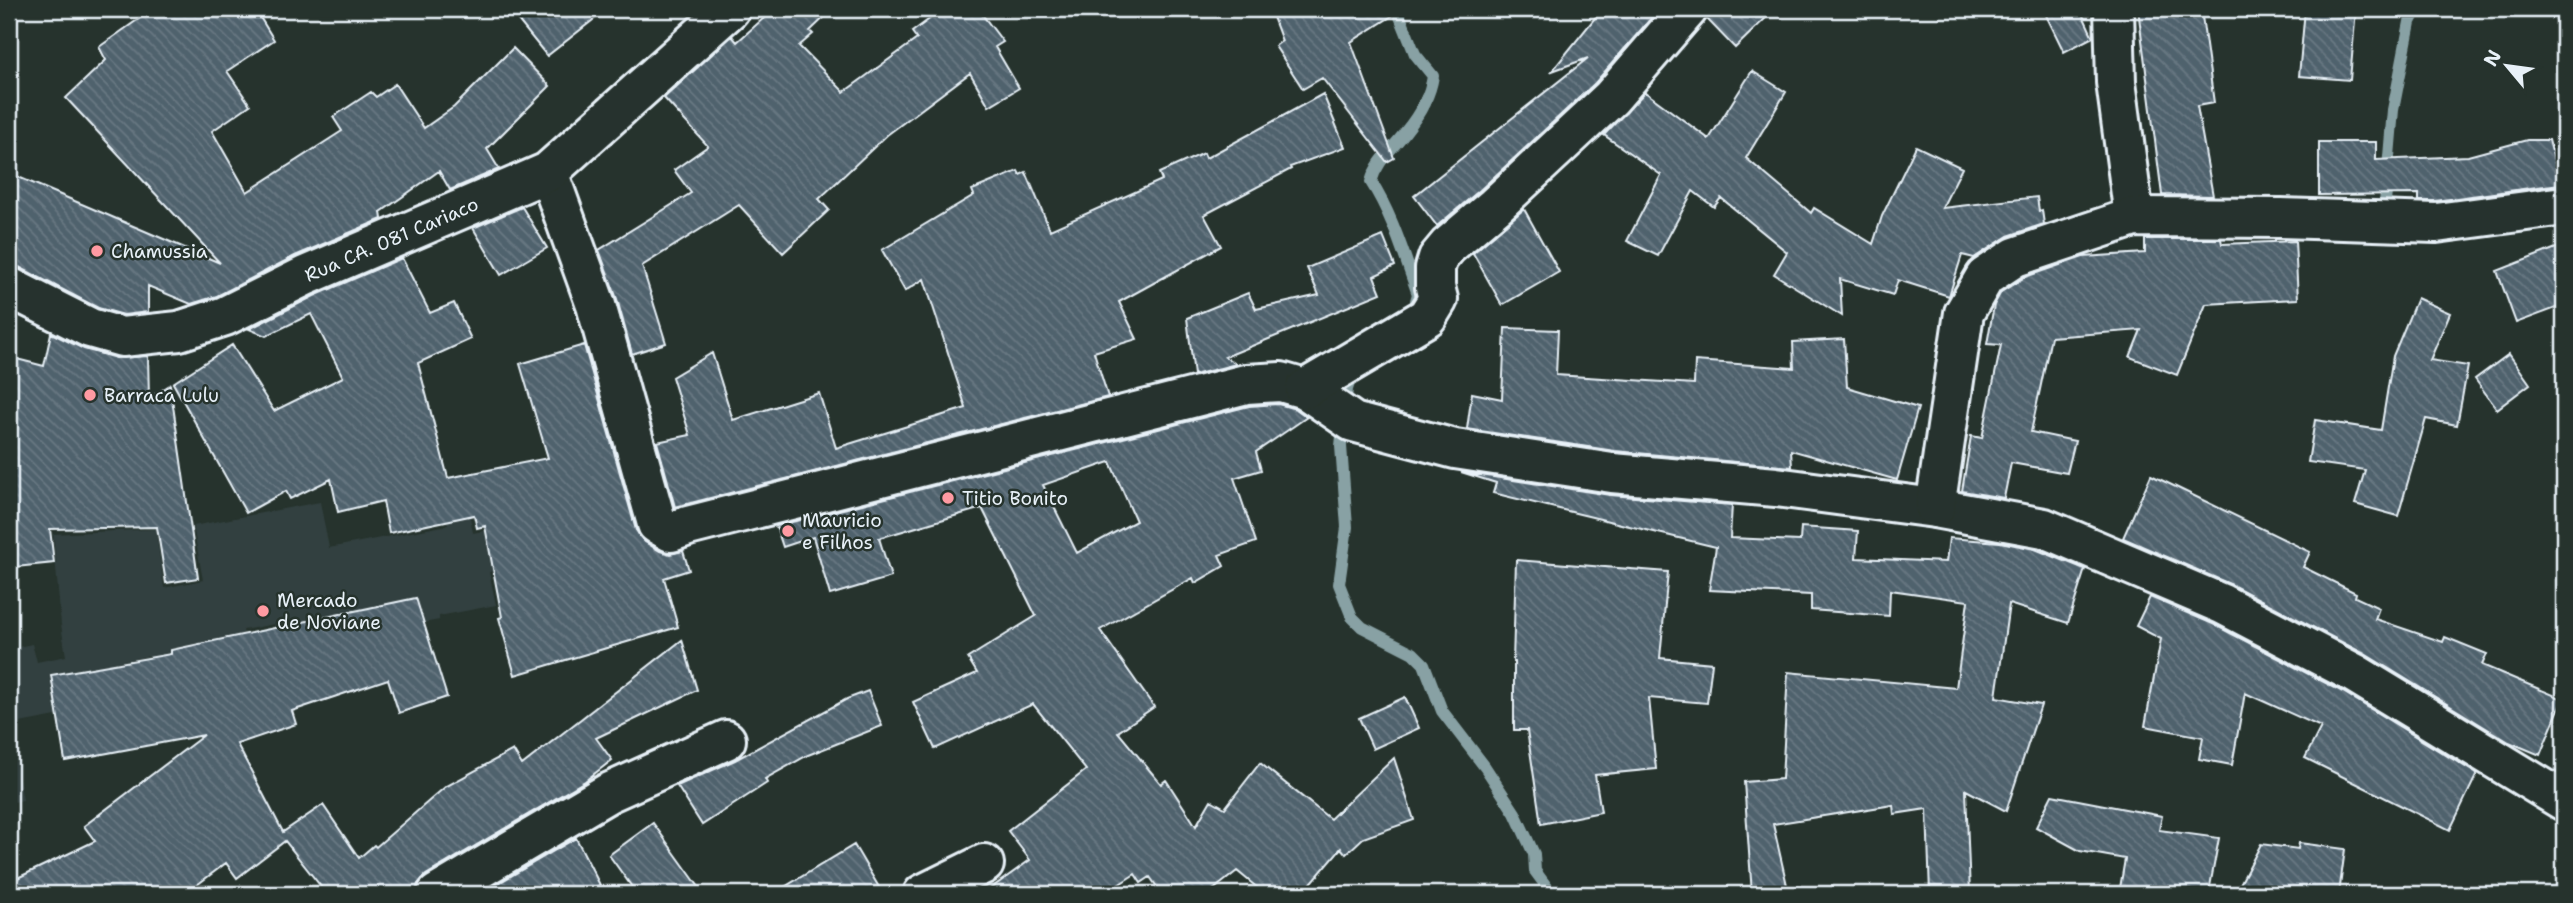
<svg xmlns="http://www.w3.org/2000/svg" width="2573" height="903" font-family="'Shantell Sans',sans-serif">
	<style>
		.built { fill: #334140 }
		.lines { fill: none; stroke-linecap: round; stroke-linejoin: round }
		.stream { stroke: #88a1a4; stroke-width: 12 }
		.building { fill: url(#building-back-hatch); stroke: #e8f1f8; stroke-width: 2; fill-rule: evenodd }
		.minor-casing { stroke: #e8f1f8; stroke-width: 44 }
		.minor { stroke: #26332d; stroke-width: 38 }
		.poi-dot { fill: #ff9aa2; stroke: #26332d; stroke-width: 2.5 }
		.labels { text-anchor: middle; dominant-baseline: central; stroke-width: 5; stroke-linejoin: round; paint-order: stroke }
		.street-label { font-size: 19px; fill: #e8f1f8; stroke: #26332d }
		.poi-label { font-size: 19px; fill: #e8f1f8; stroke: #26332d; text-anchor: start }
	</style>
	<defs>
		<pattern id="building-back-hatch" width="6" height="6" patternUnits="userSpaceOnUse" patternTransform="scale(1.75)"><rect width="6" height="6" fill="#50626d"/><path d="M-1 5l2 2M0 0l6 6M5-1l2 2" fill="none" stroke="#697983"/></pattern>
	</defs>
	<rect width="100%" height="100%" fill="#26332d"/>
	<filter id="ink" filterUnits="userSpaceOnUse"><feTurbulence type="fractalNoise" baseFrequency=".0143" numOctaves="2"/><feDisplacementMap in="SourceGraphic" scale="14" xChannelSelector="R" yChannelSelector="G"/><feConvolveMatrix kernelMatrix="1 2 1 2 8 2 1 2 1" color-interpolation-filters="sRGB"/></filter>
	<g filter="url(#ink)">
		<path class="built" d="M 619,430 L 640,540 L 489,572 L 496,605 L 439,616 L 439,620 L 375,632 L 283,654 L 274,624 L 243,630 L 249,664 L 234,636 L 171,649 L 175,675 L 155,679 L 150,656 L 70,672 L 77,712 L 9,725 L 23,800 L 9,803 L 9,649 L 32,644 L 37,662 L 66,656 L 61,624 L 53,534 L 156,529 L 164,588 L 203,580 L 193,526 L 320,502 L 329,548 L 448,525 L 443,491 L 464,487 L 473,533 L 528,522 L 544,524 L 593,435 Z"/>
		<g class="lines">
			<path class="stream" d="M 1397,9 L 1415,54 L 1433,76 C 1430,97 1419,115 1406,131 C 1393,149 1377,160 1371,182 C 1393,216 1404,256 1418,294 L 1416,301
				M 2385,203 L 2393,110 L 2410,22 L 2417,9
				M 1353,371 L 1347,389 L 1341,446 L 1347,527 L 1339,584 L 1352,617 L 1362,627 L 1413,653 L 1424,664 L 1442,711 L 1485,767 L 1515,813 L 1534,854 L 1535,871 L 1552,894"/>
		</g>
		<path class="building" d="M 153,9 L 255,9 L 274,40 L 227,71 L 250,105 L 212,131 L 247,192 L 342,131 L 333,117 L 371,92 L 376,97 L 395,84 L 424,128 L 454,107 L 513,48 L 550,86 L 487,149 L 499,169 L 450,190 L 439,171 L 381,212 L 382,219 L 295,256 L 217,296 L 191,304 L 148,286 L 148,312 L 124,315 L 98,308 L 19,267 L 9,265 L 9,173 L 220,263 L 66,98 L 106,60 L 99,47 Z
			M 509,9 L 607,9 L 547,56 Z
			M 774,9 L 833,9 L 810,31 L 813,34 L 799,46 L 844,92 L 917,39 L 912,32 L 943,9 L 978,9 L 1003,42 L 995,47 L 1019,88 L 989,106 L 970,73 L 887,135 L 819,199 L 829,210 L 783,253 L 739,205 L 642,266 L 666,343 L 632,354 L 617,299 L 599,250 L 691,193 L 674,170 L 708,146 L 664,98 L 732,36 L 737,42 Z
			M 1270,9 L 1403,9 L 1351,42 L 1394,158 L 1387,162 L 1322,78 L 1303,89 L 1275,46 L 1282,41 Z
			M 1602,9 L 1659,9 L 1595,83 L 1480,190 L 1437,226 L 1414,196 L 1588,58 L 1552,71 Z
			M 1709,9 L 1775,9 L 1735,48 L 1707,19 Z
			M 2043,9 L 2080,9 L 2093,37 L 2064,52 Z
			M 2138,9 L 2201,9 L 2214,103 L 2197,106 L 2213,196 L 2162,195 Z
			M 2305,9 L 2356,9 L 2350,80 L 2299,76 Z
			M 1752,71 L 1786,92 L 1746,158 L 1811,213 L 1814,208 L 1873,244 L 1882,216 L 1916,146 L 1962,168 L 1942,208 L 2037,197 L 2039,211 L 2042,210 L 2044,224 L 2008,236 L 1974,258 L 1962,255 L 1949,296 L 1898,280 L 1893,295 L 1840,279 L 1842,316 L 1774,274 L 1787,252 L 1721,198 L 1714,207 L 1693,191 L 1658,256 L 1627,241 L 1661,175 L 1604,135 L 1645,92 L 1709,139 Z
			M 1323,94 L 1345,147 L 1290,167 L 1291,169 L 1204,215 L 1221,246 L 1119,302 L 1137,339 L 1094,352 L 1108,397 L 675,507 L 657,442 L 690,435 L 672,377 L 712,353 L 733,420 L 819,393 L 836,448 L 966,408 L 924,279 L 905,291 L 882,250 L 974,195 L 972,190 L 1018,171 L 1020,175 L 1026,172 L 1050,230 L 1162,180 L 1159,173 L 1204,153 L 1206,158 Z
			M 2527,140 L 2549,140 L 2560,184 L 2435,201 L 2419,201 L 2419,194 L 2319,195 L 2319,142 L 2376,142 L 2376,160 L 2468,156 Z
			M 522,207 L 547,248 L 501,275 L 473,228 Z
			M 1524,209 L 1559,272 L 1502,305 L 1473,253 Z
			M 1383,236 L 1395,266 L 1374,276 L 1381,293 L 1225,357 L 1236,364 L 1194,375 L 1187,318 L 1248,293 L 1256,309 L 1319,295 L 1307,268 Z
			M 2145,239 L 2221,239 L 2222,244 L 2295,241 L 2298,299 L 2206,304 L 2177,375 L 2130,357 L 2141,330 L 2051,337 L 2031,432 L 2075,441 L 2067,473 L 2011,463 L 2004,498 L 1962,491 L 1971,436 L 1982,438 L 2001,345 L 1987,344 L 1994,305 L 2001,292 L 2025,277 L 2083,257 L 2145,253 Z
			M 2564,245 L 2564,305 L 2516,323 L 2497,271 Z
			M 402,258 L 430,313 L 454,303 L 471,339 L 418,363 L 448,478 L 548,458 L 520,364 L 584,345 L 636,530 L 645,542 L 660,551 L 670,554 L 683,551 L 689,570 L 664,578 L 678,627 L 515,675 L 499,618 L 502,617 L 485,526 L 477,528 L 474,515 L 389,533 L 383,501 L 338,512 L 331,479 L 290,499 L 286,491 L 246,513 L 173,383 L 232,345 L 274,411 L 343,377 L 311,314 L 266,336 L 249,329 L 314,296 Z
			M 2417,298 L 2450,313 L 2430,360 L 2468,366 L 2457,425 L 2426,419 L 2398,516 L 2355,504 L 2365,470 L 2308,462 L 2315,420 L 2381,430 L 2393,356 Z
			M 1505,328 L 1558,330 L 1556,375 L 1694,384 L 1695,361 L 1794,368 L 1793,342 L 1844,339 L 1847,387 L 1918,408 L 1897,480 L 1791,450 L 1792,467 L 1615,451 L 1467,429 L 1472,393 L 1502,399 Z
			M 51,333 L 84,349 L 116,358 L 148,356 L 149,398 L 170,385 L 198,578 L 166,583 L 157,527 L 50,529 L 54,563 L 16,567 L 9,487 L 9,357 L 44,366 Z
			M 2509,354 L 2530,384 L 2497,409 L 2475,379 Z
			M 1278,404 L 1296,409 L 1307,417 L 1256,452 L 1261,470 L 1234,478 L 1256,542 L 1219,555 L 1224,566 L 1195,583 L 1193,578 L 1100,630 L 1154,707 L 1118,732 L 1161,784 L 1166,780 L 1196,826 L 1211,800 L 1225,808 L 1260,763 L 1330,819 L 1394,758 L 1414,820 L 1363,838 L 1346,854 L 1341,848 L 1302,894 L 1265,894 L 1237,871 L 1208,894 L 1162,894 L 1150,877 L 1141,883 L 1135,874 L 1104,894 L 983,894 L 1030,860 L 1008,831 L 1086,770 L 1033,704 L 935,749 L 913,702 L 977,673 L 968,658 L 1036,616 L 982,508 L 879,538 L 891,577 L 830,595 L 813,537 L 783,547 L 776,526 L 1249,406 ZM 1110,462 L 1136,521 L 1077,553 L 1043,485 Z
			M 1461,472 L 1610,495 L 1732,505 L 1730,538 L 1800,541 L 1801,527 L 1858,531 L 1856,558 L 1946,562 L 1949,538 L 2000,542 L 2035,549 L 2085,569 L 2068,623 L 2009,604 L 1996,697 L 2041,705 L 2006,811 L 1966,790 L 1970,894 L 1930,894 L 1927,809 L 1894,814 L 1893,805 L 1773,824 L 1789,894 L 1752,894 L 1744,782 L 1782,779 L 1788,672 L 1956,688 L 1968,601 L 1890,590 L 1889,616 L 1811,610 L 1811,595 L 1709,590 L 1716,547 L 1493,493 L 1496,483 Z
			M 2151,475 L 2310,552 L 2303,567 L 2356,593 L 2355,597 L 2379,608 L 2375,619 L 2443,642 L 2445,637 L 2487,654 L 2482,665 L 2563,699 L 2540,755 L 2509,742 L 2365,654 L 2232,585 L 2123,538 Z
			M 1516,560 L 1668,572 L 1660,658 L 1712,663 L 1707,703 L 1649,698 L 1656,769 L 1595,775 L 1601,812 L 1541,824 L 1527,730 L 1514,730 L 1514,662 L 1513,662 Z
			M 2150,597 L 2213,624 L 2343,692 L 2477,774 L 2450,830 L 2305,758 L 2321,727 L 2245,693 L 2232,765 L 2199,759 L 2203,737 L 2145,726 L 2161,639 L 2136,626 Z
			M 416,598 L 447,697 L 399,713 L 388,679 L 292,711 L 296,724 L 237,744 L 283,832 L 323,805 L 359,858 L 374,845 L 376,847 L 445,787 L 513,750 L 522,765 L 682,640 L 697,690 L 596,738 L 612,760 L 585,781 L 426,875 L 418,884 L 415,894 L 314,894 L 322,888 L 285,841 L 237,878 L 226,863 L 185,894 L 9,894 L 9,882 L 95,841 L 84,826 L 204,735 L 65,761 L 51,675 L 171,654 L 171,650 Z
			M 868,691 L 882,726 L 808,755 L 765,779 L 767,783 L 702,825 L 677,786 L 735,760 L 847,699 Z
			M 1405,697 L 1419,728 L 1373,749 L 1359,718 Z
			M 2052,795 L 2162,816 L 2159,830 L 2219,838 L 2209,892 L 2159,886 L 2158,894 L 2119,894 L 2125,859 L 2080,851 L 2036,827 Z
			M 653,823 L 704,894 L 637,894 L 609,855 Z
			M 576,838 L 600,885 L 582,894 L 480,894 Z
			M 2299,843 L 2345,849 L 2339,894 L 2297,894 L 2238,888 L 2261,844 L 2298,849 Z
			M 854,845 L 883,894 L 773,894 Z"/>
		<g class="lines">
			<defs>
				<g id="minor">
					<path d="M 2114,9 L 2116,82 L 2134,217"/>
					<path d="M 548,172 L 596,305 L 657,524 L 671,532 L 688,526 L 1246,384 L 1281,382 L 1305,389 L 1353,422 L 1455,449 L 1612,473 L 1776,487 L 1935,508 L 2044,528 L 2222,604 L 2354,673 L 2564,801"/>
					<path id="s1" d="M 9,287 L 90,328 L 122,337 L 179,331 L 225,316 L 305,276 L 548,172 L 730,9"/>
					<path d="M 1305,389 L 1427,317 L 1438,299 L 1435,287 L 1435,268 L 1438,258 L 1448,246 L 1495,206 L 1611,98 L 1688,9"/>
					<path d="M 1935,508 L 1964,313 L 1985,277 L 2015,257 L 2134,217 L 2281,218 L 2436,223 L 2564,206"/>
					<path d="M 437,894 L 608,793 L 726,740"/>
					<path d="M 923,894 L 984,864"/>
				</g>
			</defs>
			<use href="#minor" class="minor-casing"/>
			<use href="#minor" class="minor"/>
		</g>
	</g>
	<g class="poi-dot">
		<circle cx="97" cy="251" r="7"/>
		<circle cx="90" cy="395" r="7"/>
		<circle cx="948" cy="498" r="7"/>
		<circle cx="788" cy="531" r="7"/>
		<circle cx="263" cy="611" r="7"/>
	</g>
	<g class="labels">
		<g class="street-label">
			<text stroke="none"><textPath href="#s1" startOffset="413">Rua CA. 081 Cariaco</textPath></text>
		</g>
		<g class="poi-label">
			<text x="111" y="251">Chamussia</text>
			<text x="104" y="395">Barraca Lulu</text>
			<text x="962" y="498">Titio Bonito</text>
			<text x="802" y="520">Mauricio<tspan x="802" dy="22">e Filhos</tspan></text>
			<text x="277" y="600">Mercado<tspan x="277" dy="22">de Noviane</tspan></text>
		</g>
	</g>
	<rect width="2573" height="903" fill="none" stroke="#26332d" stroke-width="35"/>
	<rect x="18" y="18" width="2538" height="868" fill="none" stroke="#e8f1f8" stroke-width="2.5" filter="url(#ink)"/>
	<g transform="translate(2507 66) rotate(299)" stroke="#26332d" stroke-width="5" paint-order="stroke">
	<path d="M0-5L12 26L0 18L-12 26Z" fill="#e8f1f8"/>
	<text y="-10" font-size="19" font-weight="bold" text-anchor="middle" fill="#e8f1f8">N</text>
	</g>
</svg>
